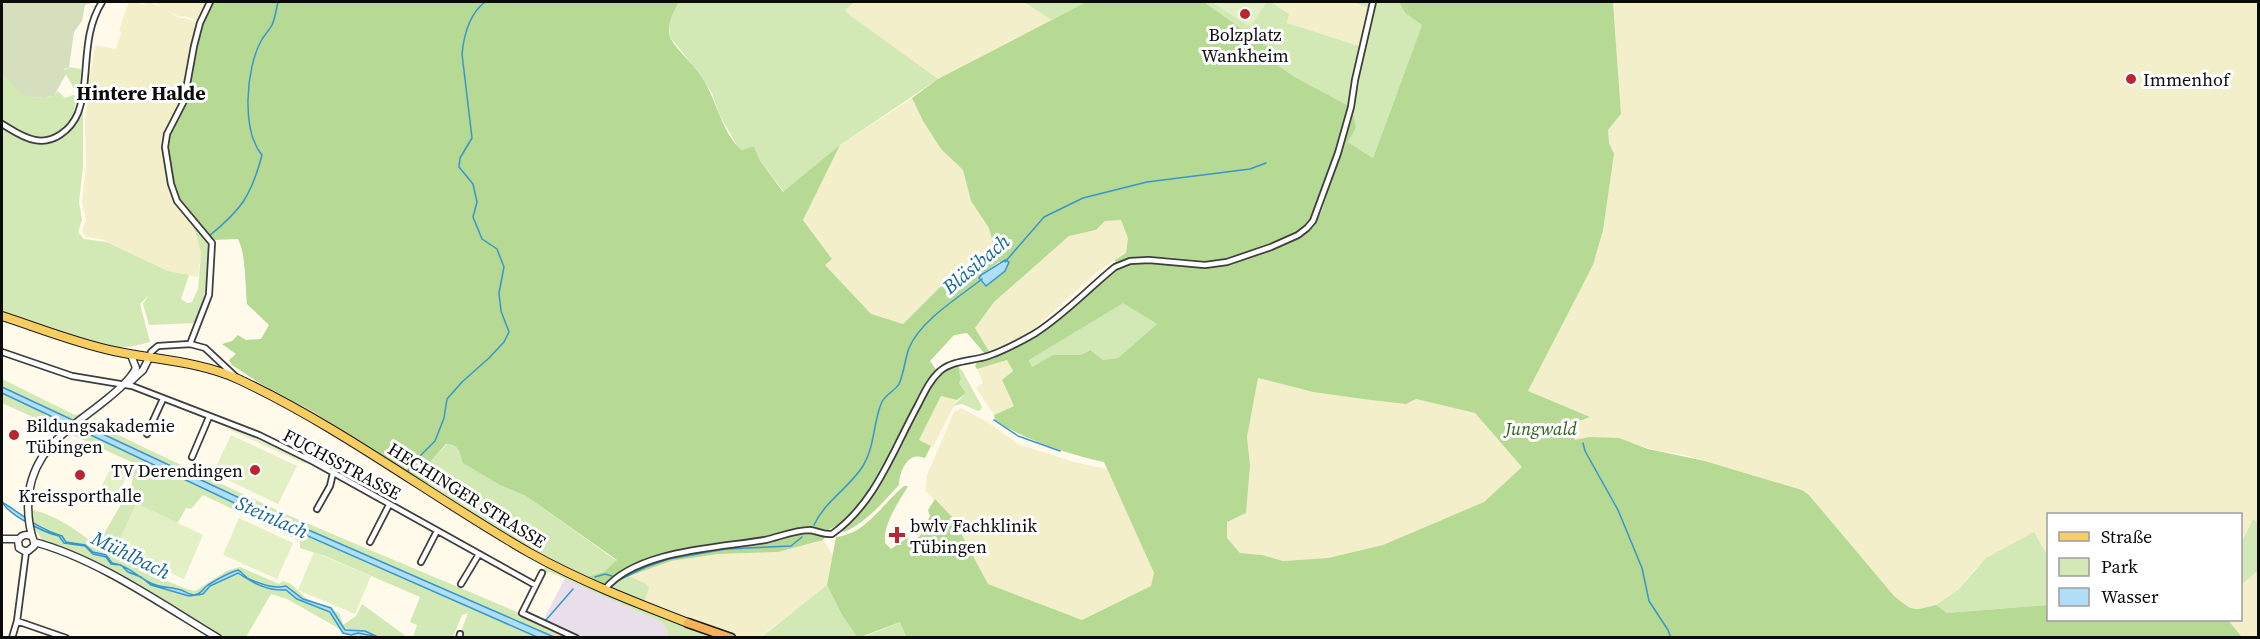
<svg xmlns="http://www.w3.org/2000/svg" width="2260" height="639" font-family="'Source Serif 4',serif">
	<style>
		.industrial { fill: #e9dfeb }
		.farmland { fill: #f4efcb }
		.green { fill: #d2e8b5 }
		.forest { fill: #b6d994; fill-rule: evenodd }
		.cemetery { fill: #d6dfbd }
		.pitch { fill: #e3f0c6 }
		.water { fill: #afdef6; stroke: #3797cc; stroke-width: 1.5 }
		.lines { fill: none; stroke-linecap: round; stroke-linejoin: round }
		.stream { stroke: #3797cc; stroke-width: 1.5 }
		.minor-casing { stroke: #3e3e3e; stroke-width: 8 }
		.tertiary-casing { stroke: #3e3e3e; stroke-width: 9 }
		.primary-casing { stroke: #1c1c1c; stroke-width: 10 }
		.trunk-casing { stroke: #1c1c1c; stroke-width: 11 }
		.minor { stroke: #fff; stroke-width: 4.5 }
		.tertiary { stroke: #fff; stroke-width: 6 }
		.primary { stroke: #f8cd61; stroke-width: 8 }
		.trunk { stroke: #f6b15a; stroke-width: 8 }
		.poi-dot { fill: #ba2532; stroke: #fff; stroke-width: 2 }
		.labels { text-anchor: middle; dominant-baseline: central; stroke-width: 6; stroke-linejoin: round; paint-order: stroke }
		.poi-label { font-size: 18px; fill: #0b0b0b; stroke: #fff; text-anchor: start }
		.park-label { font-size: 18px; font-style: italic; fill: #2e621d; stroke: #fff }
		.street-label { font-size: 18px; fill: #0b0b0b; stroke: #fff }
		.neighbourhood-label { font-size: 20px; font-weight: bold; fill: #0b0b0b; stroke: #fff }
		.water-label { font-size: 20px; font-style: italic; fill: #16679c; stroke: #fff }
	</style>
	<rect width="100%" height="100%" fill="#fffaea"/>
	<path class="industrial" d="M 565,578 L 659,621 L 665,626 L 669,637 L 576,637 L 542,623 Z"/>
	<path class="farmland" d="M 129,2 L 144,4 L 149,2 L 163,7 L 152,2 L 209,2 L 200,22 L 185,16 L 180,17 L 164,9 L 180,18 L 185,18 L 198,23 L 182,101 L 163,147 L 168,184 L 175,201 L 193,224 L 201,253 L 198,277 L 168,271 L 104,240 L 86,237 L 82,232 L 86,220 L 82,203 L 86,167 L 85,121 L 88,95 L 86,80 L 91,70 L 95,45 L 116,49 L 121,33 L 119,31 L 124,15 Z
		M 855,2 L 1024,2 L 1051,20 L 938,79 L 850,15 L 845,10 Z
		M 1271,2 L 1353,2 L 1371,7 L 1362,47 L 1287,23 L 1289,14 Z
		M 1613,2 L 2258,2 L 2258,523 L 2253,519 L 2241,542 L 2240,514 L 2048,514 L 2048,556 L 2034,532 L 1975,569 L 1958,590 L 1936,605 L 1916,610 L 1910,609 L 1894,596 L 1809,495 L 1802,490 L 1685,455 L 1658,451 L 1641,446 L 1522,468 L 1484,502 L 1383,545 L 1328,558 L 1283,561 L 1262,555 L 1240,553 L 1227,538 L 1227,522 L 1250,465 L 1247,437 L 1257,378 L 1313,392 L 1416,399 L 1475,413 L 1499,441 L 1528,391 L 1593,265 L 1602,230 L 1614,154 L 1609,144 L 1608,130 L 1621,114 Z
		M 912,98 L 923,121 L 941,149 L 963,170 L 971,201 L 989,228 L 996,254 L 941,286 L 903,324 L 871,315 L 825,265 L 832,259 L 803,219 L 840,145 Z
		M 1122,219 L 1128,237 L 1126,253 L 1097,272 L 1031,332 L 990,353 L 975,328 L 994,302 L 1069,236 L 1096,230 L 1105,221 Z
		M 1007,360 L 1013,371 L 1002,381 L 1014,406 L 994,415 L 976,388 L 983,383 L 977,369 Z
		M 941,396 L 957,400 L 933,447 L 918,441 Z
		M 961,408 L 989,423 L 1018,444 L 1074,462 L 1107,469 L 1154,573 L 1151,586 L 1082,620 L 988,584 L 961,532 L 938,502 L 925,491 L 927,475 L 954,412 Z
		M 823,540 L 833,555 L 827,585 L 760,637 L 734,637 L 644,603 L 646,584 L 629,576 L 671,561 L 718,554 L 778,552 Z
		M 2258,571 L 2258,637 L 2242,637 L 2228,620 L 2240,620 L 2241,585 Z"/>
	<path class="green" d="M 679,2 L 855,2 L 845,10 L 850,15 L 938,79 L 840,145 L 784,192 L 759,159 L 754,146 L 742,150 L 738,147 L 720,116 L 712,93 L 700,74 L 670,37 L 669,22 Z
		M 1024,2 L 1086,2 L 1051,20 Z
		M 1204,2 L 1271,2 L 1289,14 L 1287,23 L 1362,47 L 1371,8 L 1353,2 L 1399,2 L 1405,13 L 1422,25 L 1373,158 L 1348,142 L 1356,128 L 1351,107 L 1293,76 L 1279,66 L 1278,57 L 1274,52 Z
		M 69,67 L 81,69 L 80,92 L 75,91 C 74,88 66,74 63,71 Z
		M 2,76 C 10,79 13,87 20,92 C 31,100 42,97 54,96 L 58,91 L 65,98 L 73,95 L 76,96 C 76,119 63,142 36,138 C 24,136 12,127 2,121 Z
		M 82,111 L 83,111 L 83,167 L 79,202 L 82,220 L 78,232 L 84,239 L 107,242 L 168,271 L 189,275 L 181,299 L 187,303 L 192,302 L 198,289 L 201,253 L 193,224 L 210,244 C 209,272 206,296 196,323 L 149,325 L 143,304 L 148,296 L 140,304 L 150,342 C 141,344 132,347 123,347 C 93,348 32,322 2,312 L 2,127 C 36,146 62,153 82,111 Z
		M 1123,302 L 1157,324 L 1118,358 L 1103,360 L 1089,350 L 1080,355 L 1053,355 L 1032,367 L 1029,360 Z
		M 958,366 L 963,372 L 982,407 L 981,410 L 978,411 L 962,404 L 953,406 L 966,393 L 959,383 L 961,379 Z
		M 2,379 L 75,415 L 82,413 L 90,421 L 141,446 L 285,514 L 576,637 L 459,637 L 468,613 L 462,615 L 453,637 L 413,637 L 417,625 L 410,622 L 420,597 L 325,556 L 300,548 L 300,541 L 203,495 L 191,509 L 186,508 L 149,574 L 187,589 L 195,591 L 228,570 L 240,567 L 279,584 L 283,581 L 291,584 L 306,598 L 339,613 L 343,625 L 356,616 L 362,604 L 407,637 L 354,637 L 287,599 L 271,594 L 246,637 L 218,637 L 129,585 L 46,546 L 33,526 L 27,523 L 25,525 L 28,509 C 53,513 77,530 97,546 L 131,487 L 134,472 L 138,465 L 2,403 Z
		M 447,444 L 454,444 L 502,486 L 526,496 L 617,561 L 604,572 L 586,577 L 504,533 L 427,485 L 430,479 L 424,474 L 426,467 Z
		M 2253,519 L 2258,523 L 2258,571 L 2241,585 L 2241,543 Z
		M 2034,532 L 2048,556 L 2048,605 L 1947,613 L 1936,605 L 1958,590 L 1986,558 Z
		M 548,562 C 576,576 598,590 629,576 L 646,584 L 649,588 L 644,603 L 720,637 L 669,637 L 665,626 L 659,621 L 550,572 L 542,573 Z
		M 827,585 L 842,615 L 858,637 L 760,638 Z
		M 900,622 L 907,637 L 861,638 Z"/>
	<path class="forest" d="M 212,2 L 679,2 C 674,12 666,24 670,37 C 674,47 692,63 699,73 C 716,95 721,134 742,150 L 754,146 L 759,159 L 783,192 L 840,145 L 803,220 L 832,259 L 825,265 L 871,314 L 903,324 L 941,286 L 996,254 L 989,228 L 971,201 L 963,170 L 941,149 L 923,121 L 912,98 L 938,79 L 1086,2 L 1204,2 L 1274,52 L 1278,57 L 1279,66 L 1293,76 L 1349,106 C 1342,130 1322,210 1305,226 C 1293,236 1274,241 1259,247 C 1244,254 1223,262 1206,261 C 1177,259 1144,251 1116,264 L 1115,260 L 1126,253 L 1128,238 L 1121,220 L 1105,221 L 1096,230 L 1069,236 L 994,302 L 975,328 L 990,353 L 985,354 L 967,333 L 954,335 L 930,361 L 937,371 L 926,382 L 879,476 L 863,501 L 845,521 L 828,530 L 823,540 L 778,552 L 718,554 L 671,561 L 610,583 L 605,589 L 586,577 L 604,572 L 617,560 L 526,496 L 502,486 L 463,463 C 460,453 459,443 446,444 L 426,467 L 424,474 L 430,479 L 427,485 L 312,411 L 261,384 L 232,365 L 229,360 L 236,354 L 222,344 L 232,341 L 238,335 L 246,340 L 261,339 L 269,325 L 247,304 C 245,284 246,254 238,239 L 212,240 C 202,228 187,215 179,201 C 171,186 164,149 170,133 C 175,118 184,106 188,90 C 196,57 197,34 212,2 ZM 999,262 L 1009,262 L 1005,271 L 985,286 L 979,279 L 981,275 Z
		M 1399,2 L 1613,2 L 1621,114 L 1608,130 L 1609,143 L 1614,154 L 1603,230 L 1593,265 L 1528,391 L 1590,417 L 1571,424 L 1575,440 L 1589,437 L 1619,438 L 1648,449 L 1705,461 L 1802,490 L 1809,495 L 1894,596 C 1914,612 1911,611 1936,605 L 1947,613 L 2048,605 L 2048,620 L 2228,620 L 2242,637 L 907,638 L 900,622 L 858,638 L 842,615 L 827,585 L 836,537 C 866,534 882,504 904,486 L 908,486 C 899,502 883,523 885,543 L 891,549 L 907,538 L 913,541 L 920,536 L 930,516 L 928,510 L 935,499 L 953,518 L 988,584 L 1082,620 L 1151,586 L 1154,573 L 1104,462 C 1066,454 1029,441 995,421 L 994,415 L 1014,406 L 1002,380 L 1013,371 L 1007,360 L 977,369 L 975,366 L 977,361 C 1037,344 1070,300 1120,266 L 1131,262 L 1212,267 L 1237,262 L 1298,239 L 1313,227 L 1322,210 L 1353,113 L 1356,128 L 1348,142 L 1373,158 L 1422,25 L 1405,13 ZM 1123,303 L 1157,324 L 1118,358 L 1103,360 L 1090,350 L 1080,355 L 1053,355 L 1032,367 L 1029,360 ZM 1258,378 L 1313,392 L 1371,400 L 1406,404 L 1416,399 L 1475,413 L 1522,467 L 1484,502 L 1383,545 L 1328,558 L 1283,561 L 1262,555 L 1240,553 L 1227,538 L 1227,522 L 1246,513 L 1250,465 L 1247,437 Z
		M 958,366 L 961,379 L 959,383 L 966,393 L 957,400 L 941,396 L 919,440 L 931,446 L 925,458 C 921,457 918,456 914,457 C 904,460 899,476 899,485 C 882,503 867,522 844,532 L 841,530 C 880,502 896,450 918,410 C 925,397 932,380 945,372 C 948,369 954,368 958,366 Z"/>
	<path class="cemetery" d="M 2,2 L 93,2 L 85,5 L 82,21 L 74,32 L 69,67 L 64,69 L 66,74 L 54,96 C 42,97 31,100 20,93 C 13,88 10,79 2,76 Z"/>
	<path class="pitch" d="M 1212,2 L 1267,2 L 1250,27 Z
		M 231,427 L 306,461 L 305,464 L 230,430 Z
		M 231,435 L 297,466 L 278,504 L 213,473 Z
		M 114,462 L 130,470 L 116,497 L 100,489 Z
		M 136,503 L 203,535 L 184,579 L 116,548 Z
		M 239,518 L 293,543 L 277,579 L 223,555 Z
		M 314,552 L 371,576 L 355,614 L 298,590 Z"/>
	<path class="water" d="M 1005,260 L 1009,262 L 1005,271 L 986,286 L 979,278 L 981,275 Z
		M 2,387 L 304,528 L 554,637 L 537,637 L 249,510 L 2,393 Z
		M 2,502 C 22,514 37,529 62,536 L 66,542 L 85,545 L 93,552 L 106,555 L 112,563 C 128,565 138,578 153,584 C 162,588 171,587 181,590 C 185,591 189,595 194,595 C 202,594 202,589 208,585 C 216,580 228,573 238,570 C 242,572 245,577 249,579 C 261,584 273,589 286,586 L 303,599 L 331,608 L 345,630 L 365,631 L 378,637 L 358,633 L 351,635 L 343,633 L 330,612 L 297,599 L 286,590 C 267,591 253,583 238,573 L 210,586 L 203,594 L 189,596 L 151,585 L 141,577 L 128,572 L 121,565 L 111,564 L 106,557 L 93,554 L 85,546 L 64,543 L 59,536 C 43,532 10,516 2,502 Z"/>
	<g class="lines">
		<path class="stream" d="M 209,236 C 242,209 251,196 262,155 C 241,130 246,69 261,41 C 264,35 269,31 272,25 C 275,19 276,10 278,2
			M 1005,262 L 1044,217 L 1083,198 L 1147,182 L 1250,169 L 1266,163
			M 994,420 L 1018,436 L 1060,451
			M 1583,443 L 1585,451 L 1618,510 L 1642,568 L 1649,601 L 1668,630 L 1671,638
			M 415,461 L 435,441 L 444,418 L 447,399 L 462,382 L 489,358 L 504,342 L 509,332 L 501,311 L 499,293 L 504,267 L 497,249 L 482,239 L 473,217 L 477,202 L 473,184 L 459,167 L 460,158 L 472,138 L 462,54 C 464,34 469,14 485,2
			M 408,471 L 413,463
			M 814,525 C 825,501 849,488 863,466 C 875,446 873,424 881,404 C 884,395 895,391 899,384 C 904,373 905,359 909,348 C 921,320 958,298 982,279
			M 595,577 L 605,574 L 612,576
			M 619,580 L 646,567 L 669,559 L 726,549 L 791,546 L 802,537
			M 546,620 L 573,589"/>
		<defs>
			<path id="minor" d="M 2,124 C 12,130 23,138 35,140 C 53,144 71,130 78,113 C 91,77 80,37 102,2
				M 190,344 L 209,295 L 212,243 L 177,201 L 171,184 L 165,147 L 167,134 L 184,101 L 194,46 L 200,23 L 210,2
				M 2,352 L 72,376 L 132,386 L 259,435 L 314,462 L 535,585
				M 149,358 L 151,352 L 158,346 L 190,344 L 205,348 L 236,377
				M 147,434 L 163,399
				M 192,457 L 209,417
				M 317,509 L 330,486 L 333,473
				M 370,542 L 389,505
				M 421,562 L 437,531
				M 542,573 L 522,613 L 576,638
				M 461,584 L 479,554
				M 605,589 C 637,550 718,548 765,540 C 779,537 795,530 810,530 C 818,531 824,535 832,534 C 876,503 893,450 918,405 C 924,393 930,380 940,371 C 953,360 973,361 988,356 C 1003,351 1020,342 1034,334 C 1063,316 1088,289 1115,267 L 1130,261 L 1149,260 L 1205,265 L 1227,262 L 1271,247 L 1298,235 L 1307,228 L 1313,221 L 1338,153 L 1351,107 L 1355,80 L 1373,2
				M 17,621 L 66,638
				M 12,638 L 17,621 L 26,552
				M 459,638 L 460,634"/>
			<path id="tertiary" d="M 130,382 L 143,370 L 149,358
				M 31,536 C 25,534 21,535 18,541 L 19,548 L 24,551 L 28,551 L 34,546 L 34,542
				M 2,539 L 19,539
				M 34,542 C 29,528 27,509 29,492 C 37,444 73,427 107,399 C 118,390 130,380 136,368 L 131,355
				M 34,542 C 96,558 163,605 218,638"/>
			<path id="primary" d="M 2,316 C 39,328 76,343 114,351 C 155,360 199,361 238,379 C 341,427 432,497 530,553 C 580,581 634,602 688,623"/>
			<path id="trunk" d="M 688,623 L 731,638"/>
		</defs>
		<use href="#minor" class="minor-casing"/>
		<use href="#tertiary" class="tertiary-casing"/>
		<use href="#primary" class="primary-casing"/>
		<use href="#trunk" class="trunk-casing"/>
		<use href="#minor" class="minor"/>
		<use href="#tertiary" class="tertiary"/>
		<use href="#primary" class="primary"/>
		<use href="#trunk" class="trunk"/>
	</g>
	<g class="poi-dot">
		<circle cx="1245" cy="14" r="6"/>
		<circle cx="2131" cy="79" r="6"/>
		<circle cx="14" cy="435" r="6"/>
		<circle cx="255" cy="470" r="6"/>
		<circle cx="80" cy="475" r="6"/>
		<path d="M894 526h6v6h6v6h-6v6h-6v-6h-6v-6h6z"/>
	</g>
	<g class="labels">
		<g class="poi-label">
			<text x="1245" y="34" text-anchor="middle">Bolzplatz<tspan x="1245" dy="21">Wankheim</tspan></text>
			<text x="2143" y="79">Immenhof</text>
			<text x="26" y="425">Bildungsakademie<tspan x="26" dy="21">Tübingen</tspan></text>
			<text x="243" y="470" text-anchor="end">TV Derendingen</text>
			<text x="80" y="495" text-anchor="middle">Kreissporthalle</text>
			<text x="910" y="525">bwlv Fachklinik<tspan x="910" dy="21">Tübingen</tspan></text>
		</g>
		<g class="park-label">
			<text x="1541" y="428">Jungwald</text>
		</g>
		<g class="street-label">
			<text transform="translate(342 464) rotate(28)">FUCHSSTRASSE</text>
			<text transform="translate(467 495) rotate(32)">HECHINGER STRASSE</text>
		</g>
		<g class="neighbourhood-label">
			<text x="141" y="93">Hintere Halde</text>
		</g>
		<g class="water-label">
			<text transform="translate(976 264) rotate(-40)">Bläsibach</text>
			<text transform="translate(272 517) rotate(24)">Steinlach</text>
			<text transform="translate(131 555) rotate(26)">Mühlbach</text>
		</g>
	</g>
	<rect width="2260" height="639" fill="none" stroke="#0b0b0b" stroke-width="6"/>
	<rect x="2047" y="513" width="195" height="108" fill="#ffffff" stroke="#9d9d9d" stroke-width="1.5"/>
	<rect x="2059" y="532" width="30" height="9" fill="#f8cd61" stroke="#9d9d9d" stroke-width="1.5"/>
	<text x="2101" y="543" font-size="18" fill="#0b0b0b">Straße</text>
	<rect x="2059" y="558" width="30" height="18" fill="#d2e8b5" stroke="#9d9d9d" stroke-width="1.5"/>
	<text x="2101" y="573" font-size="18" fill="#0b0b0b">Park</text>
	<rect x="2059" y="588" width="30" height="18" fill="#afdef6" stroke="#9d9d9d" stroke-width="1.5"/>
	<text x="2101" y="603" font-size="18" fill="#0b0b0b">Wasser</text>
</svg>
